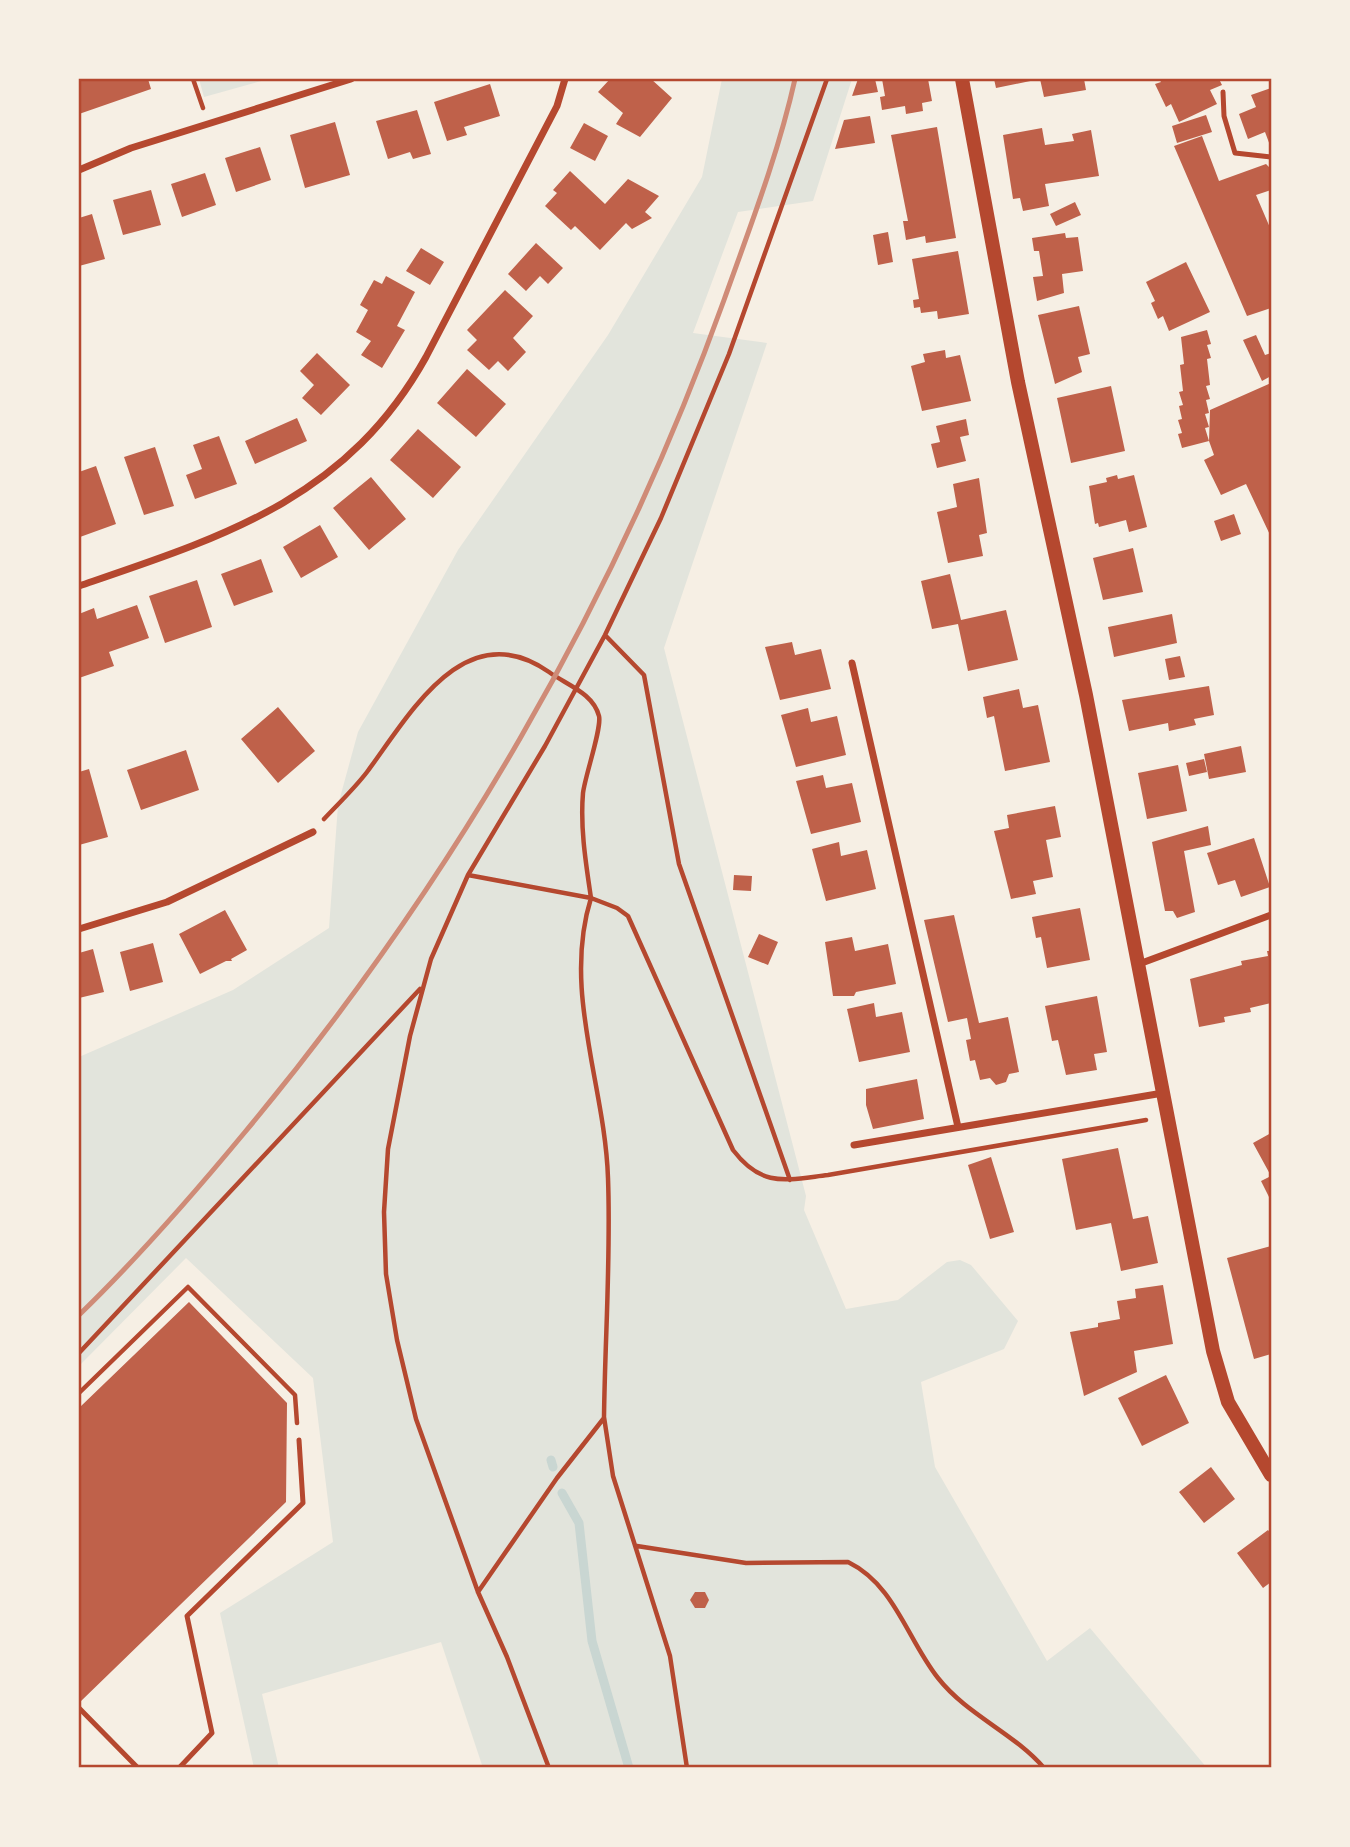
<svg xmlns="http://www.w3.org/2000/svg" width="1350" height="1847" font-family="'Open Sans',sans-serif">
	<style>
		.green { fill: #e2e4dc }
		.lines { fill: none; stroke-linecap: round; stroke-linejoin: round }
		.stream { stroke: #c9d6d2; stroke-width: 9 }
		.building { fill: #bf614a }
		.path { stroke: #b5482f; stroke-width: 4.5 }
		.service { stroke: #b5482f; stroke-width: 5 }
		.minor { stroke: #b5482f; stroke-width: 7 }
		.secondary { stroke: #b5482f; stroke-width: 14 }
		.rail { stroke: #cf8b77; stroke-width: 5 }
		.neatline { fill: none; stroke: #b5482f; stroke-width: 2.5 }
	</style>
	<rect width="100%" height="100%" fill="#f6efe4"/>
	<path class="green" d="M 199,79 L 265,79 L 265,80 L 204,97 Z
		M 722,79 L 852,79 L 813,201 L 738,212 L 693,333 L 767,343 L 664,648 L 806,1196 L 804,1210 L 846,1309 L 898,1300 L 947,1262 L 960,1260 L 971,1265 L 1018,1321 L 1004,1349 L 921,1382 L 935,1467 L 1047,1661 L 1090,1628 L 1207,1768 L 483,1768 L 441,1642 L 262,1694 L 279,1768 L 254,1768 L 220,1613 L 333,1542 L 313,1378 L 186,1258 L 79,1366 L 79,1057 L 233,990 L 329,928 L 338,805 L 358,732 L 458,550 L 608,335 L 702,177 Z"/>
	<g class="lines">
		<path class="stream" d="M 551,1460 L 553,1467
			M 562,1493 L 579,1523 L 592,1641 L 629,1768"/>
	</g>
	<path class="building" d="M 79,79 L 148,79 L 151,89 L 79,114 Z
		M 610,79 L 651,79 L 672,98 L 640,137 L 616,124 L 623,113 L 598,92 Z
		M 858,79 L 875,79 L 878,92 L 852,96 Z
		M 882,79 L 928,79 L 932,101 L 922,103 L 923,111 L 906,114 L 905,106 L 882,110 L 880,97 L 885,96 Z
		M 994,79 L 1084,79 L 1086,90 L 1044,97 L 1040,79 L 996,88 Z
		M 1159,79 L 1219,79 L 1222,85 L 1210,90 L 1217,104 L 1179,122 L 1171,104 L 1166,107 L 1155,84 L 1161,82 Z
		M 490,84 L 500,116 L 464,127 L 467,135 L 447,141 L 434,102 Z
		M 1271,88 L 1271,148 L 1265,132 L 1248,139 L 1239,114 L 1256,107 L 1251,95 Z
		M 417,110 L 431,154 L 413,159 L 410,152 L 388,159 L 376,121 Z
		M 1206,115 L 1212,132 L 1177,143 L 1172,126 Z
		M 870,116 L 875,143 L 835,149 L 844,120 Z
		M 335,122 L 350,175 L 305,188 L 290,135 Z
		M 584,123 L 608,136 L 595,161 L 570,148 Z
		M 937,127 L 956,238 L 926,243 L 925,236 L 906,240 L 903,221 L 908,221 L 891,135 Z
		M 1042,128 L 1045,145 L 1074,141 L 1072,134 L 1091,130 L 1099,176 L 1045,184 L 1049,206 L 1023,211 L 1020,198 L 1013,199 L 1003,135 Z
		M 1202,136 L 1219,181 L 1266,164 L 1271,169 L 1271,190 L 1256,195 L 1271,230 L 1271,308 L 1247,316 L 1174,146 Z
		M 260,147 L 271,180 L 236,192 L 225,158 Z
		M 570,171 L 605,204 L 628,179 L 659,196 L 645,212 L 652,218 L 632,229 L 626,223 L 600,250 L 575,226 L 571,230 L 545,206 L 557,193 L 553,190 Z
		M 205,173 L 216,205 L 182,217 L 171,184 Z
		M 151,190 L 161,225 L 123,235 L 113,200 Z
		M 1075,202 L 1081,215 L 1056,226 L 1050,214 Z
		M 92,214 L 105,259 L 79,266 L 79,218 Z
		M 888,232 L 893,262 L 878,265 L 873,235 Z
		M 1065,233 L 1066,238 L 1078,237 L 1083,271 L 1062,274 L 1064,293 L 1037,301 L 1033,277 L 1043,276 L 1039,251 L 1034,251 L 1032,238 Z
		M 536,243 L 563,268 L 548,284 L 540,276 L 526,291 L 508,274 Z
		M 421,248 L 444,262 L 430,285 L 406,271 Z
		M 958,251 L 969,314 L 938,319 L 937,311 L 921,313 L 920,307 L 914,308 L 913,300 L 919,299 L 912,259 Z
		M 1186,262 L 1210,312 L 1169,331 L 1163,316 L 1158,319 L 1151,303 L 1155,301 L 1146,282 Z
		M 386,276 L 415,292 L 397,326 L 405,330 L 382,368 L 361,355 L 371,341 L 356,332 L 368,310 L 360,305 L 374,280 L 382,284 Z
		M 505,290 L 533,316 L 513,338 L 526,352 L 508,371 L 498,361 L 489,370 L 467,350 L 477,340 L 467,330 Z
		M 1079,306 L 1090,354 L 1078,357 L 1082,372 L 1055,384 L 1038,315 Z
		M 1207,330 L 1211,344 L 1207,345 L 1211,358 L 1207,359 L 1210,385 L 1206,386 L 1210,399 L 1206,400 L 1209,413 L 1205,414 L 1209,427 L 1205,428 L 1209,441 L 1210,410 L 1271,383 L 1271,537 L 1246,484 L 1221,495 L 1204,460 L 1214,455 L 1209,441 L 1182,448 L 1178,434 L 1182,433 L 1178,420 L 1182,419 L 1179,406 L 1183,405 L 1179,392 L 1183,391 L 1180,365 L 1184,364 L 1181,337 Z
		M 1256,335 L 1265,355 L 1271,353 L 1271,376 L 1262,381 L 1243,340 Z
		M 945,350 L 946,358 L 960,355 L 971,401 L 922,411 L 911,366 L 925,362 L 923,354 Z
		M 317,353 L 350,385 L 321,415 L 302,398 L 314,385 L 300,371 Z
		M 467,369 L 506,404 L 476,437 L 437,403 Z
		M 1111,386 L 1125,451 L 1071,463 L 1057,398 Z
		M 297,418 L 307,441 L 255,464 L 245,441 Z
		M 966,419 L 969,435 L 960,437 L 966,461 L 937,468 L 931,444 L 940,442 L 936,426 Z
		M 418,429 L 461,467 L 433,498 L 390,460 Z
		M 219,436 L 237,484 L 195,499 L 186,475 L 202,469 L 193,445 Z
		M 155,447 L 174,506 L 144,515 L 124,457 Z
		M 96,466 L 116,524 L 80,537 L 79,472 Z
		M 1117,475 L 1118,479 L 1134,475 L 1147,527 L 1129,532 L 1126,520 L 1099,527 L 1098,523 L 1095,524 L 1089,486 L 1107,482 L 1106,478 Z
		M 371,477 L 406,519 L 369,550 L 333,508 Z
		M 979,478 L 987,533 L 979,535 L 983,556 L 948,563 L 937,512 L 957,507 L 953,484 Z
		M 1234,514 L 1241,534 L 1221,541 L 1214,521 Z
		M 320,525 L 338,557 L 301,578 L 283,547 Z
		M 1133,548 L 1143,592 L 1103,600 L 1093,558 Z
		M 261,559 L 273,592 L 234,606 L 221,574 Z
		M 950,574 L 961,620 L 1006,610 L 1018,660 L 968,671 L 958,624 L 932,629 L 921,581 Z
		M 197,580 L 212,627 L 165,643 L 149,596 Z
		M 137,605 L 149,638 L 109,652 L 114,666 L 79,678 L 79,614 L 94,608 L 97,619 Z
		M 1172,614 L 1177,643 L 1114,657 L 1108,627 Z
		M 792,642 L 795,655 L 821,649 L 831,689 L 780,700 L 765,647 Z
		M 1180,656 L 1185,677 L 1169,680 L 1165,659 Z
		M 1209,686 L 1214,715 L 1194,719 L 1196,725 L 1169,731 L 1168,723 L 1129,731 L 1122,700 Z
		M 1019,689 L 1023,708 L 1038,705 L 1050,762 L 1005,771 L 994,716 L 987,718 L 983,697 Z
		M 278,707 L 315,751 L 278,783 L 241,739 Z
		M 808,708 L 811,722 L 837,716 L 846,755 L 796,767 L 781,715 Z
		M 1241,746 L 1246,772 L 1209,779 L 1204,754 Z
		M 186,750 L 199,790 L 141,810 L 127,770 Z
		M 1204,759 L 1207,772 L 1189,776 L 1186,763 Z
		M 1178,765 L 1187,811 L 1147,819 L 1138,773 Z
		M 89,769 L 108,837 L 79,845 L 79,772 Z
		M 823,775 L 826,788 L 852,783 L 861,822 L 811,834 L 796,781 Z
		M 1055,806 L 1061,837 L 1046,840 L 1053,877 L 1033,881 L 1036,894 L 1011,899 L 994,831 L 1009,828 L 1007,815 Z
		M 1208,826 L 1211,845 L 1184,851 L 1195,912 L 1177,918 L 1173,911 L 1165,911 L 1152,842 Z
		M 1254,838 L 1270,887 L 1241,897 L 1235,880 L 1218,885 L 1207,853 Z
		M 839,842 L 841,856 L 867,850 L 876,889 L 826,901 L 812,849 Z
		M 734,875 L 752,876 L 751,891 L 733,890 Z
		M 1080,908 L 1090,960 L 1047,968 L 1041,937 L 1036,938 L 1032,917 Z
		M 225,910 L 247,950 L 231,959 L 232,961 L 226,961 L 200,974 L 179,934 Z
		M 954,915 L 979,1023 L 1008,1017 L 1019,1072 L 1009,1074 L 1006,1082 L 996,1085 L 990,1078 L 980,1080 L 975,1060 L 970,1061 L 966,1040 L 971,1039 L 967,1018 L 948,1022 L 924,920 Z
		M 759,934 L 778,942 L 768,965 L 748,957 Z
		M 852,937 L 855,951 L 888,944 L 896,984 L 856,992 L 854,996 L 833,996 L 825,942 Z
		M 153,943 L 163,982 L 130,991 L 120,952 Z
		M 93,949 L 104,992 L 79,998 L 79,953 Z
		M 1267,951 L 1271,951 L 1271,1003 L 1250,1008 L 1251,1012 L 1224,1017 L 1225,1022 L 1199,1027 L 1190,979 L 1242,965 L 1241,961 L 1268,956 Z
		M 1097,996 L 1107,1052 L 1094,1054 L 1097,1070 L 1066,1075 L 1058,1040 L 1052,1041 L 1045,1006 Z
		M 874,1003 L 876,1017 L 902,1012 L 910,1052 L 859,1062 L 847,1009 Z
		M 917,1079 L 924,1119 L 873,1129 L 866,1105 L 866,1089 Z
		M 1271,1133 L 1271,1201 L 1261,1181 L 1271,1176 L 1253,1143 Z
		M 1118,1148 L 1133,1219 L 1148,1216 L 1158,1263 L 1121,1271 L 1111,1223 L 1076,1230 L 1062,1159 Z
		M 991,1157 L 1014,1232 L 990,1239 L 968,1165 Z
		M 1271,1246 L 1271,1354 L 1254,1359 L 1227,1258 Z
		M 1163,1285 L 1173,1344 L 1134,1351 L 1137,1372 L 1084,1396 L 1070,1332 L 1098,1327 L 1098,1323 L 1120,1319 L 1117,1301 L 1136,1298 L 1135,1289 Z
		M 189,1302 L 287,1403 L 286,1502 L 79,1703 L 79,1408 Z
		M 1166,1375 L 1189,1423 L 1142,1446 L 1118,1398 Z
		M 1211,1467 L 1235,1499 L 1204,1523 L 1179,1492 Z
		M 1268,1530 L 1271,1534 L 1271,1582 L 1263,1588 L 1237,1553 Z
		M 695,1592 L 705,1592 L 709,1600 L 705,1608 L 695,1608 L 690,1600 Z"/>
	<g class="lines">
		<path class="path" d="M 193,79 L 203,108
			M 605,635 L 644,675 L 679,864 L 790,1180
			M 324,819 C 338,804 354,789 367,772 C 410,714 465,613 549,672 C 567,685 593,693 599,716 C 602,728 585,776 583,793 C 580,828 586,864 591,898 L 468,875
			M 79,1353 L 420,989
			M 79,1393 L 188,1287 L 295,1395 L 297,1423
			M 637,1546 L 746,1563 L 848,1562 C 895,1585 907,1639 938,1678 C 967,1715 1014,1733 1044,1768
			M 478,1592 L 557,1478 L 604,1418
			M 549,1768 L 507,1657 L 478,1592 L 416,1419 L 397,1340 L 386,1274 L 384,1212 L 388,1149 L 410,1036 L 431,959 L 468,875 L 545,746 L 605,635 L 661,518 L 729,354 L 827,79
			M 687,1768 L 670,1656 L 613,1476 L 604,1417 C 605,1338 611,1257 608,1178 C 605,1085 562,991 591,898 L 617,908 L 628,916 L 733,1150 C 762,1188 785,1180 828,1175 L 1146,1120"/>
		<path class="service" d="M 1223,92 L 1224,116 L 1235,153 L 1271,157
			M 79,1708 L 138,1768
			M 179,1768 L 212,1733 L 187,1616 L 303,1503 L 299,1440"/>
		<path class="minor" d="M 79,170 L 131,148 L 351,79
			M 79,586 C 223,537 347,499 426,357 L 557,106 L 565,79
			M 852,663 L 958,1127
			M 79,929 L 167,902 L 313,832
			M 1139,964 L 1271,915
			M 854,1145 L 1163,1093"/>
		<path class="secondary" d="M 962,79 L 1018,382 L 1086,695 L 1213,1351 L 1228,1402 L 1271,1475"/>
		<path class="rail" d="M 79,1315 C 138,1258 192,1196 245,1132 C 451,885 615,603 724,300 C 750,227 778,155 795,79"/>
	</g>
	<rect width="1350" height="1847" fill="none" stroke="#f6efe4" stroke-width="161"/>
	<rect x="80" y="80" width="1190" height="1686" class="neatline"/>
</svg>
